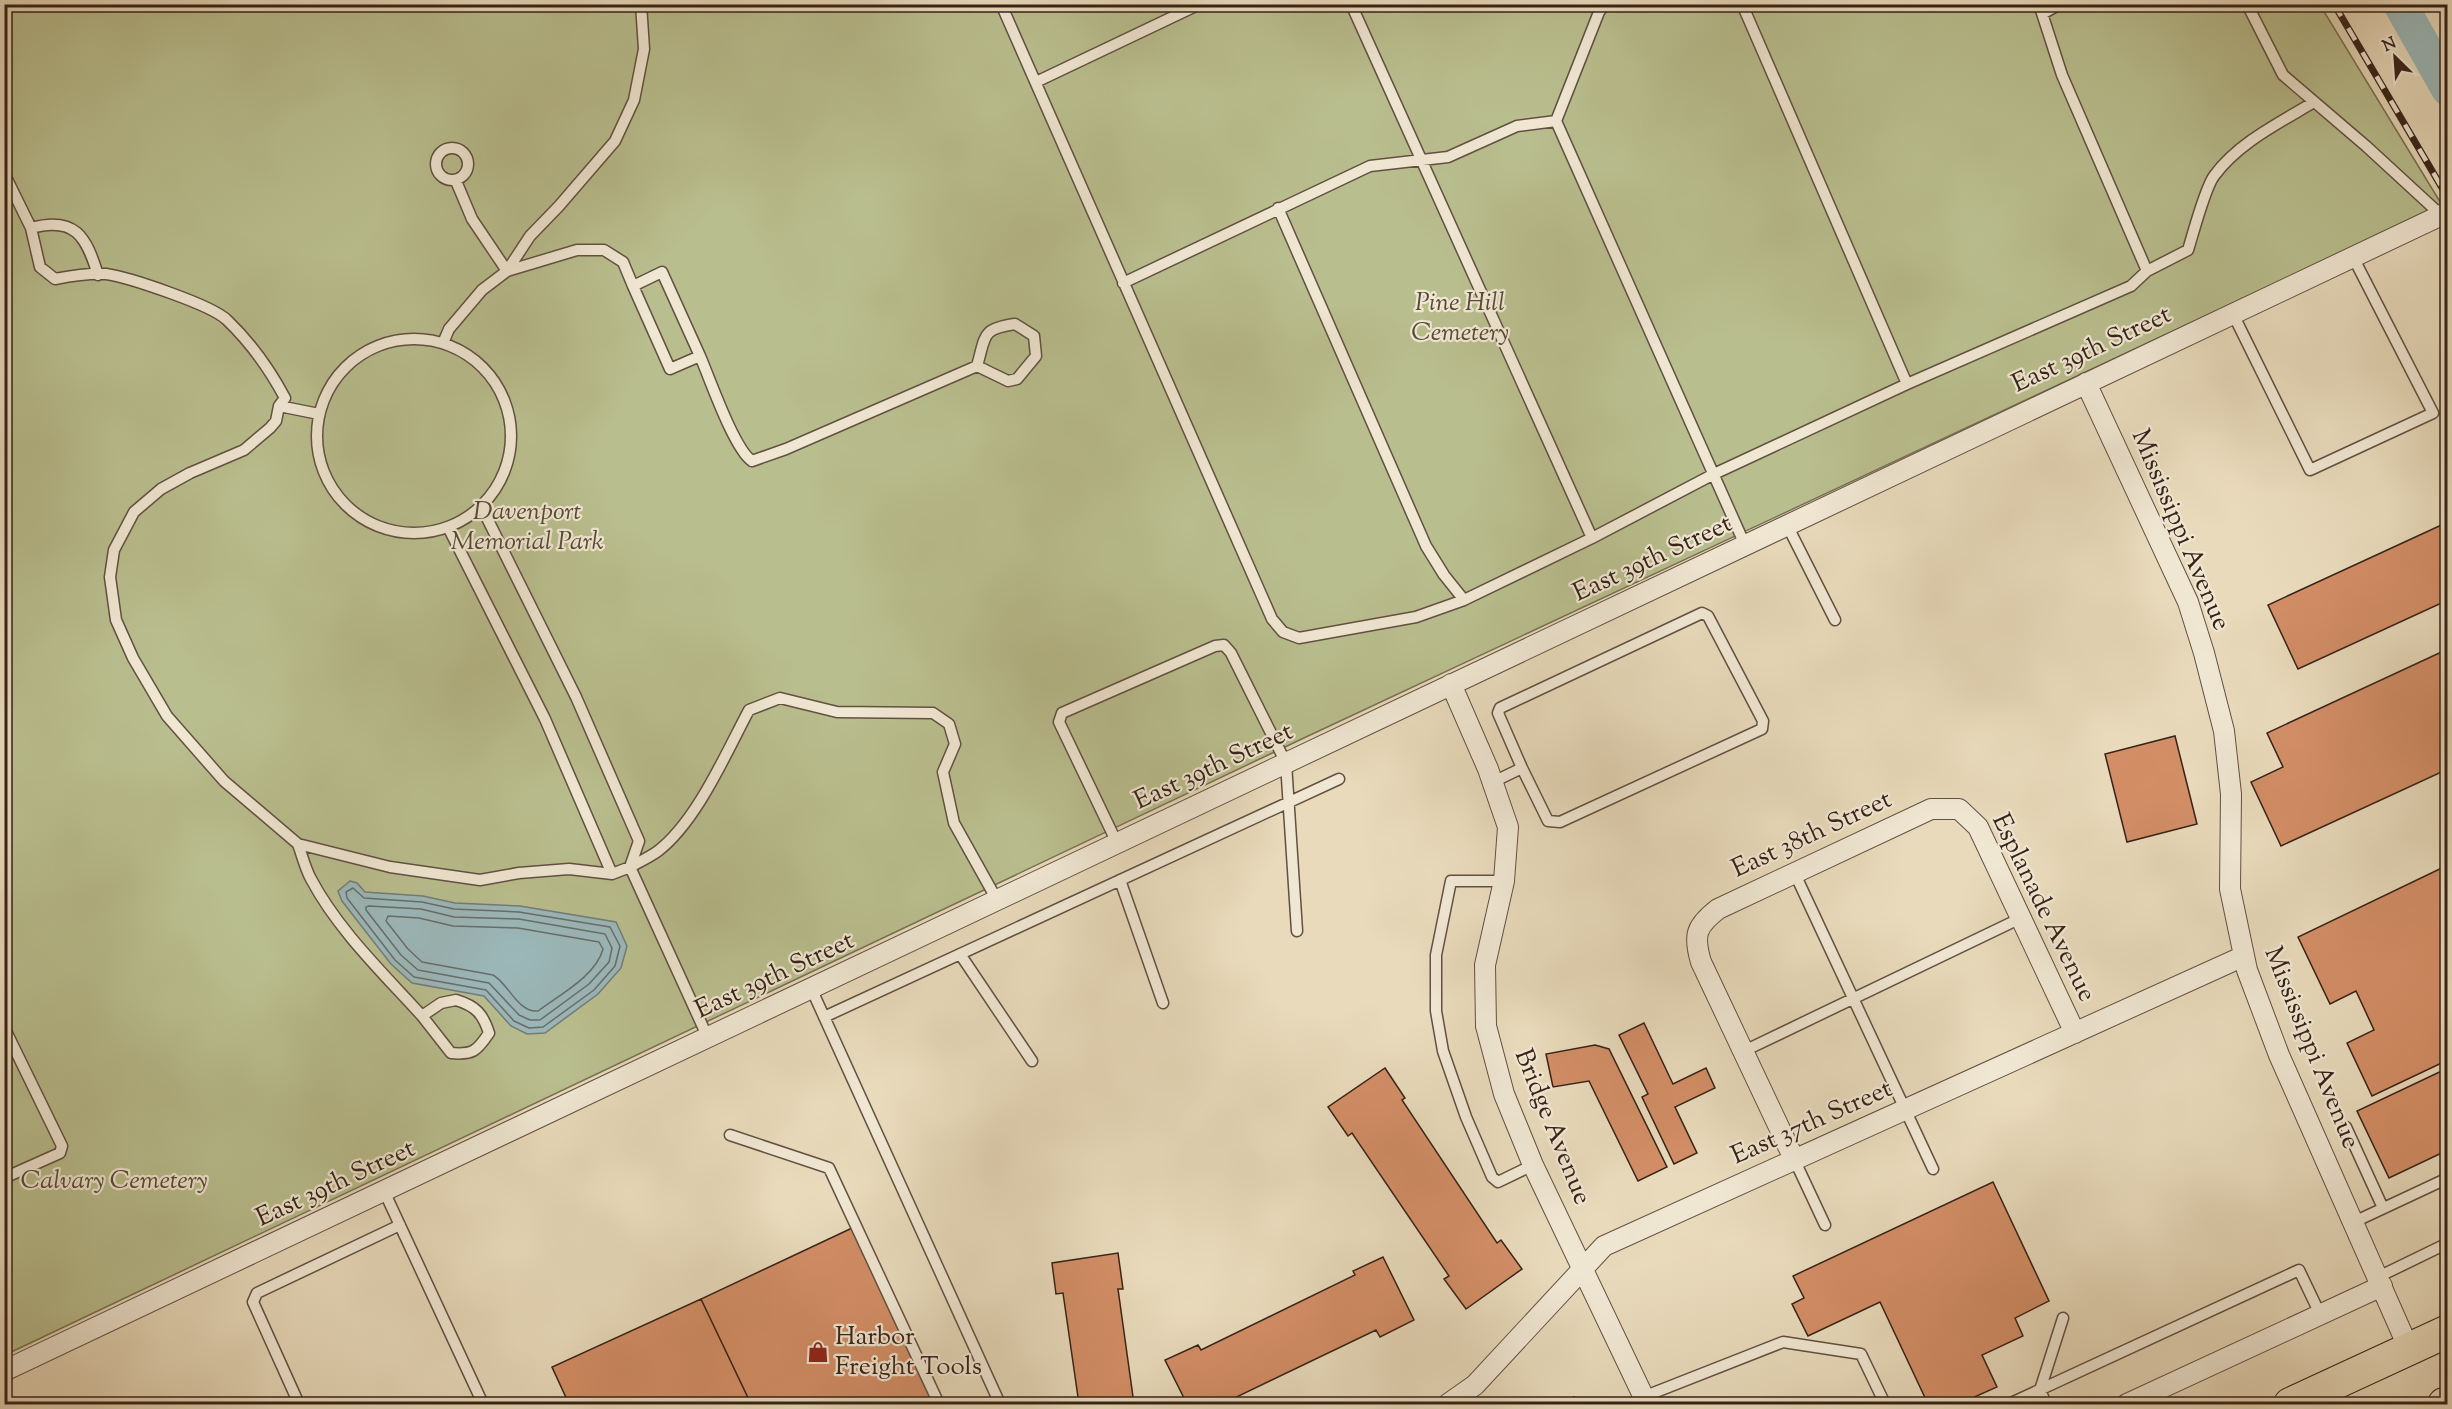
<svg xmlns="http://www.w3.org/2000/svg" width="2452" height="1409" font-family="'Sorts Mill Goudy',serif">
	<style>
		.green { fill: #b9be8e; stroke: #787054; stroke-width: 1.5 }
		.water { fill: #9bb8ba; stroke: #737c7a; stroke-width: 1.5 }
		.lines { fill: none; stroke-linecap: round; stroke-linejoin: round }
		.shore { stroke: #686d6a; stroke-width: 1.5 }
		.river { stroke: #9bb8ba; stroke-width: 34 }
		.building { fill: #d38e66; stroke: #362219; stroke-width: 1.5 }
		.service-casing { stroke: #625042; stroke-width: 13 }
		.minor-casing { stroke: #625042; stroke-width: 22 }
		.primary-casing { stroke: #362219; stroke-width: 34 }
		.service { stroke: #f0e7d3; stroke-width: 10 }
		.minor { stroke: #f0e7d3; stroke-width: 20 }
		.primary { stroke: #e8dabb; stroke-width: 32 }
		.rail-casing { stroke: #362219; stroke-width: 7 }
		.rail { stroke: #f0e7d3; stroke-width: 4.5; stroke-dasharray: 14; stroke-linecap: butt }
		.labels { text-anchor: middle; dominant-baseline: central; stroke-width: 4.5; stroke-linejoin: round; paint-order: stroke }
		.park-label { font-size: 26px; font-style: italic; fill: #574936; stroke: #f0e7d3 }
		.street-label { font-size: 26px; fill: #362219; stroke: #f0e7d3 }
		.poi-label { font-size: 26px; fill: #362219; stroke: #f0e7d3; text-anchor: start }
	</style>
	<rect width="100%" height="100%" fill="#e8dabb"/>
	<filter id="stains"><feTurbulence type="fractalNoise" baseFrequency=".00333" numOctaves="4"/><feColorMatrix values="0 0 0 0 .2 0 0 0 0 .09 0 0 0 0 .02 0 0 0 .5 -.17"/></filter>
	<radialGradient id="worn" r=".72"><stop offset=".6" stop-color="#630" stop-opacity="0"/><stop offset="1" stop-color="#630" stop-opacity=".3"/></radialGradient>
	<path class="green" d="M 5,5 L 2320,5 L 2442,205 L 1306,737 L 5,1355 Z"/>
	<path class="water" d="M 350,881 L 357,883 L 365,892 L 423,896 L 455,903 L 520,906 L 616,922 L 627,946 L 621,968 L 598,994 L 545,1033 L 527,1034 L 511,1026 L 484,996 L 412,983 L 391,964 L 342,901 L 338,891 Z"/>
	<g class="lines">
		<path class="shore" d="M 353,888 L 364,898 L 422,902 L 454,909 L 519,912 L 610,927 L 620,946 L 615,966 L 594,990 L 543,1027 L 529,1028 L 514,1021 L 486,990 L 414,977 L 395,960 L 347,898 L 346,892 Z
			M 369,906 L 421,909 L 454,917 L 519,919 L 605,934 L 612,948 L 609,962 L 589,984 L 540,1020 L 530,1020 L 519,1015 L 489,983 L 418,970 L 401,955 L 366,910 L 366,907 Z
			M 388,916 L 419,918 L 453,926 L 518,928 L 599,942 L 603,949 C 596,976 559,995 538,1011 C 518,1013 508,983 493,975 L 422,962 L 408,949 L 386,921 Z"/>
		<path class="river" d="M 2400,4 L 2448,89"/>
	</g>
	<path class="building" d="M 2448,522 L 2448,600 L 2298,669 L 2268,605 Z
		M 2448,649 L 2448,769 L 2281,846 L 2251,782 L 2283,767 L 2267,733 Z
		M 2175,736 L 2197,824 L 2127,842 L 2105,754 Z
		M 2448,865 L 2448,1060 L 2372,1096 L 2347,1043 L 2374,1030 L 2356,991 L 2330,1004 L 2298,937 Z
		M 1644,1023 L 1673,1084 L 1706,1068 L 1715,1088 L 1675,1107 L 1697,1153 L 1674,1164 L 1642,1097 L 1648,1094 L 1619,1035 Z
		M 1595,1045 L 1609,1049 L 1667,1167 L 1638,1181 L 1589,1081 L 1553,1087 L 1546,1054 Z
		M 1385,1068 L 1405,1098 L 1402,1100 L 1497,1243 L 1501,1240 L 1522,1269 L 1466,1309 L 1444,1279 L 1449,1276 L 1352,1133 L 1348,1136 L 1328,1107 Z
		M 2448,1068 L 2448,1150 L 2389,1178 L 2357,1111 Z
		M 1993,1182 L 2049,1301 L 2015,1318 L 2023,1336 L 1982,1355 L 1997,1387 L 1959,1404 L 1928,1404 L 1880,1302 L 1808,1336 L 1792,1304 L 1804,1298 L 1793,1276 Z
		M 852,1228 L 934,1404 L 751,1404 L 701,1299 Z
		M 1118,1253 L 1123,1289 L 1118,1289 L 1134,1404 L 1079,1404 L 1063,1293 L 1056,1294 L 1052,1263 Z
		M 1383,1257 L 1414,1320 L 1380,1337 L 1376,1330 L 1226,1402 L 1227,1404 L 1187,1404 L 1165,1360 L 1198,1345 L 1201,1350 L 1355,1275 L 1353,1271 Z
		M 701,1299 L 751,1404 L 569,1404 L 552,1367 Z
		M 1574,1397 L 1577,1404 L 1558,1404 Z"/>
	<g class="lines">
		<defs>
			<path id="service" d="M 1001,4 L 1272,619 L 1283,632 L 1299,638 L 1416,617 L 1464,600 L 1592,538 L 1714,474 L 1907,384 L 2131,286 L 2147,271 L 2062,75 L 2039,4
				M 1351,4 L 1592,538
				M 1742,4 L 1907,384
				M 2247,4 L 2283,75 L 2366,146 L 2441,215
				M 2044,13 L 2060,4
				M 1036,82 L 1200,4
				M 1556,121 L 1745,545
				M436 164a16 16 0 1 1 32 0a16 16 0 1 1-32 0Z
				M 4,173 L 31,228 L 40,267 L 55,279 C 71,276 89,273 106,274 C 128,277 212,305 227,320 C 250,342 270,370 285,398 L 279,406 L 276,421 L 270,428 L 244,450 L 190,473 L 161,489 L 134,512 L 114,550 L 110,577 L 116,620 L 133,658 L 167,716 L 224,781 L 298,844 L 390,867 L 480,880 L 519,873 L 569,869 L 612,874 L 630,867 L 639,841 L 576,697 L 481,506
				M 456,181 L 472,219 L 507,271 L 577,250 L 604,250 L 623,262 L 633,286
				M 1278,208 L 1426,546 L 1444,575 L 1464,600
				M 31,228 C 75,216 86,236 98,275
				M 2147,271 L 2188,250 C 2193,234 2205,188 2214,176 C 2238,143 2279,123 2314,102
				M 662,272 L 700,356 L 670,369 L 633,286 Z
				M 1123,283 L 1370,166 L 1448,157 L 1517,126 L 1556,121 L 1599,12 L 1605,4
				M 2233,314 L 2310,470 L 2433,413 L 2353,257
				M317 436a97 97 0 1 1 194 0a97 97 0 1 1-194 0Z
				M 443,343 L 449,329 L 482,290 L 507,271 L 530,236 L 559,206 L 615,141 L 634,100 L 644,49 L 641,4
				M 700,356 C 710,379 734,449 752,461 L 786,449 L 977,366 C 986,335 981,329 1015,324 L 1034,336 L 1036,356 L 1017,379 L 1008,381 L 977,366
				M 279,406 L 319,414
				M 1787,525 L 1835,620
				M 448,527 L 545,719 L 612,874
				M 1702,613 L 1708,616 L 1763,721 L 1762,729 L 1560,822 L 1548,821 L 1522,768 L 1498,713 L 1500,708 Z
				M 1493,782 L 1522,768
				M 1117,843 L 1059,722 L 1062,713 L 1215,646 L 1224,645 L 1231,653 L 1286,763 L 1297,931
				M 298,844 C 302,855 305,868 311,879 C 338,930 383,973 422,1016
				M 1795,874 L 1933,1169
				M 1120,880 L 1163,1003
				M 1504,881 L 1451,881 L 1436,955 L 1436,1011 L 1443,1051 L 1466,1117 L 1492,1177 L 1498,1182 L 1533,1165
				M 960,954 L 1032,1061
				M 811,988 L 1000,1404
				M 456,1000 C 476,1006 483,1014 489,1033 C 477,1051 473,1055 451,1053 L 422,1016 L 441,1003 Z
				M 824,1017 L 1339,779
				M 4,1027 L 62,1146 L 60,1153 L 4,1178
				M 708,1038 L 630,867 C 639,862 650,857 658,851 C 697,821 726,753 749,710 L 780,698 L 837,712 L 933,713 L 949,724 L 955,744 L 943,772 L 954,823 L 997,900
				M 1744,1051 L 2021,918
				M 2346,1127 L 2383,1208
				M 730,1135 L 829,1168 L 939,1404
				M 1795,1161 L 1825,1225
				M 384,1191 L 483,1404
				M 2354,1222 L 2448,1178
				M 2378,1277 L 2448,1243
				M 1643,1397 L 1783,1342 L 1861,1354 L 1885,1404
				M 299,1404 L 253,1302 L 257,1293 L 400,1225
				M 2009,1404 L 2299,1270 L 2320,1314
				M 2046,1404 L 2040,1390 L 2063,1318"/>
			<path id="minor" d="M 2086,383 L 2188,602 L 2204,653 L 2224,731 L 2231,794 L 2230,889 L 2247,970 L 2279,1055 L 2409,1349
				M 1451,684 L 1488,769 L 1508,827 L 1504,881 L 1485,965 L 1486,1026 L 1504,1094 L 1533,1165 L 1647,1404
				M 1795,1161 L 1701,962 C 1693,935 1696,926 1718,909 L 1931,809 L 1959,809 L 1978,827 L 2075,1033
				M 4,1371 L 2448,212
				M 1448,1404 L 1475,1385 L 1604,1246 L 2244,956
				M 2127,1404 L 2382,1286"/>
			<path id="primary" d="M 2290,1404 L 2448,1331
				M 2444,1404 L 2448,1403"/>
		</defs>
		<use href="#service" class="service-casing"/>
		<use href="#minor" class="minor-casing"/>
		<use href="#primary" class="primary-casing"/>
		<use href="#service" class="service"/>
		<use href="#minor" class="minor"/>
		<use href="#primary" class="primary"/>
		<defs>
			<path id="rail" d="M 2334,4 L 2448,198"/>
		</defs>
		<use href="#rail" class="rail-casing"/>
		<use href="#rail" class="rail"/>
	</g>
	<defs>
		<symbol id="shop-bare" viewBox="-9 -9 18 18"><path d="M-5-2.5h2.3a2.7 3.5 0 0 1 5.4 0H5L5.5 6h-11ZM-1.5-2.5h3a1.5 2.3 0 0 0-3 0Z" fill="#8f2418" stroke="#f0e7d3" stroke-width="2.5" paint-order="stroke"/></symbol>
	</defs>
	<g fill-rule="evenodd">
		<use href="#shop-bare" x="803" y="1337" width="30" height="30"/>
	</g>
	<g class="labels">
		<g class="park-label">
			<text x="1460" y="303">Pine Hill<tspan x="1460" dy="30">Cemetery</tspan></text>
			<text x="527" y="512">Davenport<tspan x="527" dy="30">Memorial Park</tspan></text>
			<text x="114" y="1181">Calvary Cemetery</text>
		</g>
		<g class="street-label">
			<text transform="translate(2092 350) rotate(-25)">East 39th Street</text>
			<text transform="translate(2180 530) rotate(67)">Mississippi Avenue</text>
			<text transform="translate(1653 559) rotate(-25)">East 39th Street</text>
			<text transform="translate(1214 767) rotate(-25)">East 39th Street</text>
			<text transform="translate(1812 835) rotate(-25)">East 38th Street</text>
			<text transform="translate(2043 908) rotate(64)">Esplanade Avenue</text>
			<text transform="translate(775 976) rotate(-25)">East 39th Street</text>
			<text transform="translate(2311 1048) rotate(68)">Mississippi Avenue</text>
			<text transform="translate(1812 1123) rotate(-24)">East 37th Street</text>
			<text transform="translate(1552 1127) rotate(68)">Bridge Avenue</text>
			<text transform="translate(336 1184) rotate(-25)">East 39th Street</text>
		</g>
		<g class="poi-label">
			<text x="835" y="1337">Harbor<tspan x="835" dy="30">Freight Tools</tspan></text>
		</g>
	</g>
	<rect width="2452" height="1409" fill="none" stroke="#e8dabb" stroke-width="24"/>
	<rect x="6" y="6" width="2440" height="1397" fill="none" stroke="#362219" stroke-width="3"/>
	<rect x="12" y="12" width="2428" height="1385" fill="none" stroke="#362219" stroke-width="1.5"/>
	<g transform="translate(2395 57) rotate(335)" stroke="#f0e7d3" stroke-width="4.5" paint-order="stroke">
	<path d="M0-4.5L10 22L0 15L-10 22Z" fill="#362219"/>
	<text y="-9" font-size="16" font-weight="bold" text-anchor="middle" fill="#362219">N</text>
	</g>
	<rect width="100%" height="100%" filter="url(#stains)"/>
	<rect width="100%" height="100%" fill="url(#worn)"/>
</svg>
